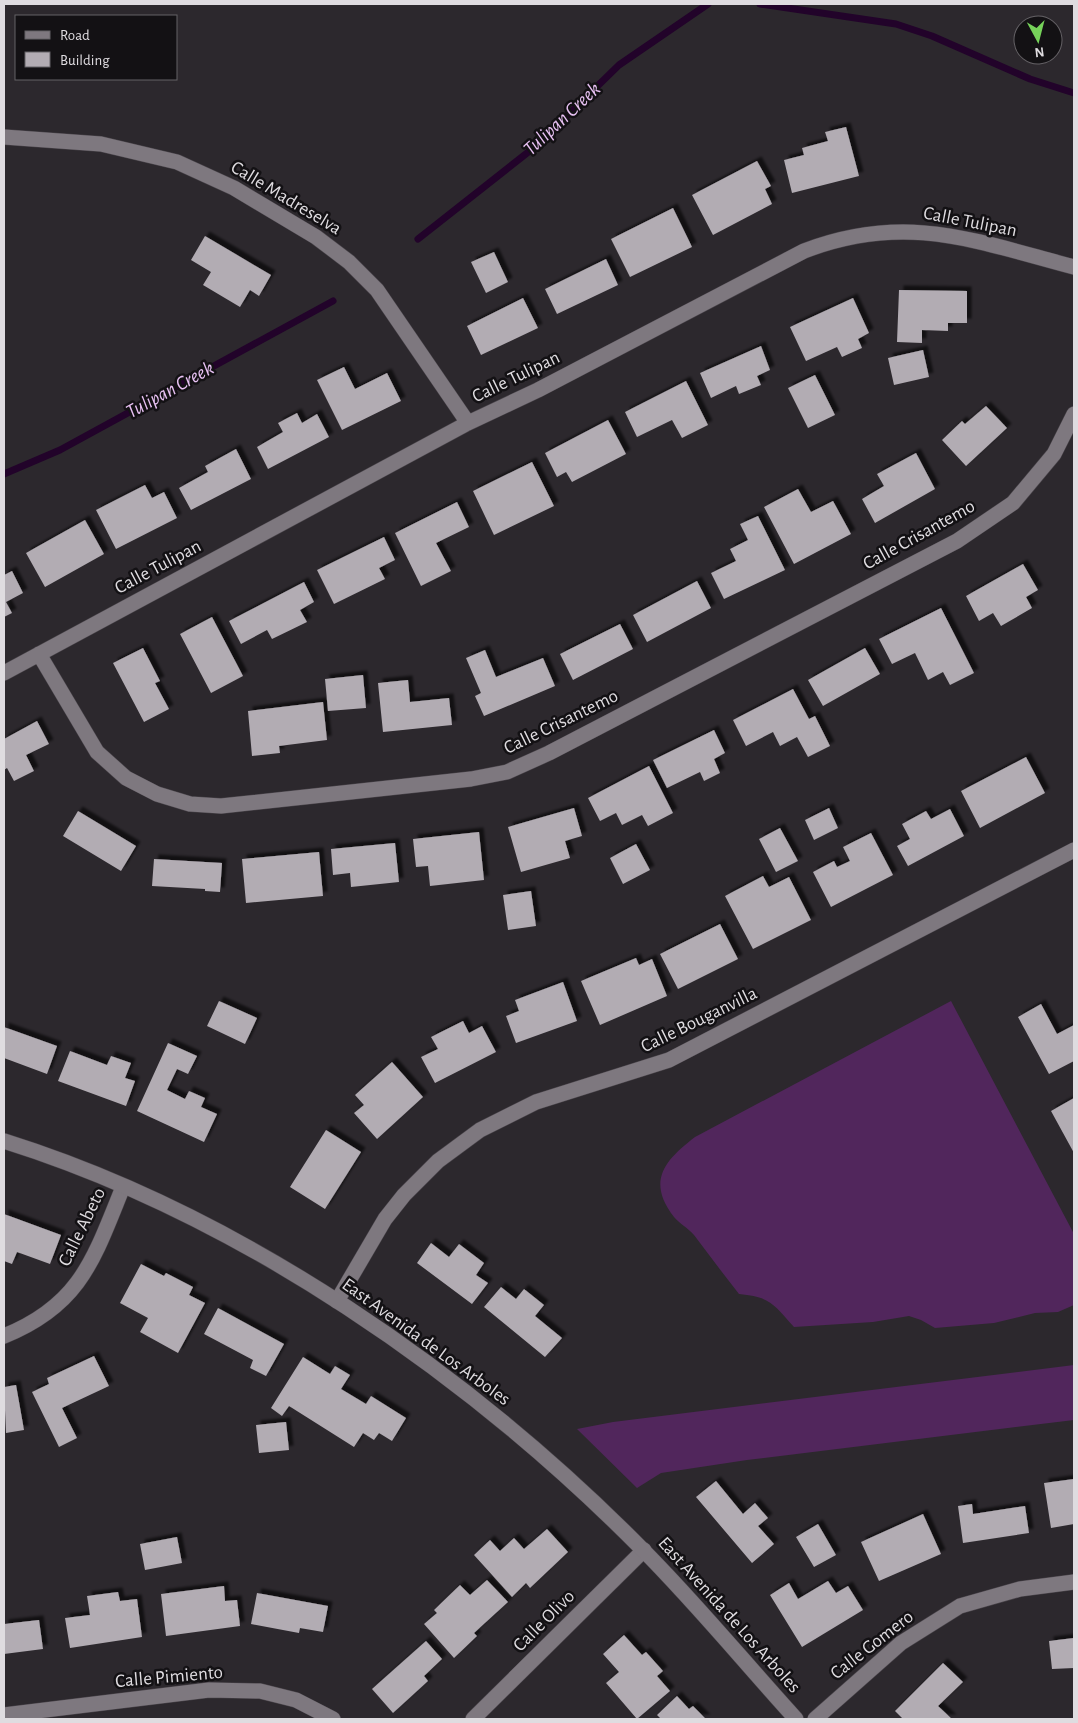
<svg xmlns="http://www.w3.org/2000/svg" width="1078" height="1723" font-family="'Alegreya Sans',sans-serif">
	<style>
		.grass { fill: #51265c }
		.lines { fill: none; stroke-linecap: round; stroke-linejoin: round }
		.stream { stroke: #22032a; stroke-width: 7 }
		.building { fill: #b2acb3; filter: url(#shadow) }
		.street-casing { stroke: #4a454b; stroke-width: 16 }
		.secondary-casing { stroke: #4a454b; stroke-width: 16 }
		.street { stroke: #7e787f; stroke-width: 15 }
		.secondary { stroke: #7e787f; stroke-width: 15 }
		.labels { text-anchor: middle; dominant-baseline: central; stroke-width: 5; stroke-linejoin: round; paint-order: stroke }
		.street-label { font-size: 19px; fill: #dfdce0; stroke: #131114 }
		.water-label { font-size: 20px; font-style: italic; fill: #e9c2f4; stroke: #131114 }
	</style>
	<defs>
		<filter id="shadow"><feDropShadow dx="4.5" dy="-4.5" stdDeviation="1" flood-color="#0009"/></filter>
	</defs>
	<rect width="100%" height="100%" fill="#2c282d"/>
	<path class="grass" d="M 951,1001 L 1074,1234 L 1074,1305 L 1058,1312 L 1035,1313 L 994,1323 L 935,1328 L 921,1320 L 909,1316 L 873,1322 L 794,1327 C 773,1304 771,1297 739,1294 C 724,1275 709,1255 694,1235 C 688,1228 680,1224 674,1217 C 646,1181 665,1160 695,1137 Z
		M 1074,1365 L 1074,1420 L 747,1460 L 661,1473 L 637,1488 L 577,1429 L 613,1422 Z"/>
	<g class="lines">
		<path class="stream" d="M 760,4 L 896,24 L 932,36 L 1030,79 L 1074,93
			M 418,239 L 536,146 L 619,65 L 708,4
			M 4,474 L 60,450 L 333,301"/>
	</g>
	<path class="building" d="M 846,127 L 859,176 L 792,193 L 784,160 L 804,155 L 802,148 L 828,141 L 825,132 Z
		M 757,161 L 771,186 L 765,189 L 772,204 L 713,235 L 692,195 Z
		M 673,208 L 692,247 L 630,277 L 611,239 Z
		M 205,236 L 271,275 L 259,296 L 250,290 L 240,307 L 203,285 L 211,272 L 191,260 Z
		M 494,252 L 508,282 L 486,293 L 471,262 Z
		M 606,259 L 618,285 L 557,314 L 545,289 Z
		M 899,290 L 967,291 L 967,323 L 948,323 L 948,331 L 922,330 L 922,343 L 897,342 Z
		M 523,298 L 538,328 L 481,355 L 467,326 Z
		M 853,298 L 869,333 L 858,339 L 862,348 L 842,357 L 837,347 L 806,361 L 790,327 Z
		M 761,346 L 770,370 L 757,376 L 761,385 L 739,394 L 736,386 L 711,398 L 700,373 Z
		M 923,350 L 929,377 L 894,385 L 888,358 Z
		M 344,367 L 355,389 L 387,373 L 401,401 L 342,430 L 317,380 Z
		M 815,375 L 835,415 L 808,428 L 788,388 Z
		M 686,381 L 708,425 L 682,438 L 672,420 L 637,437 L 625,412 Z
		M 986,406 L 1007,428 L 966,466 L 942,440 L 962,421 L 965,424 Z
		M 297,413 L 302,423 L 317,414 L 329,437 L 268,469 L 257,447 L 283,432 L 278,423 Z
		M 608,420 L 626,454 L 572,482 L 566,472 L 557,477 L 545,453 Z
		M 236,449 L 251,479 L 191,510 L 179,488 L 208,472 L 205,466 Z
		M 916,453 L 935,489 L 875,523 L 862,499 L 884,486 L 877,474 Z
		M 532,462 L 554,506 L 494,535 L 473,491 Z
		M 145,485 L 152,498 L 164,492 L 177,518 L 116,549 L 96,510 Z
		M 798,489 L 811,512 L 833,501 L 851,534 L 794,564 L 764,507 Z
		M 457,502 L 469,527 L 436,543 L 451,571 L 421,586 L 395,533 Z
		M 758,516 L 785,570 L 724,599 L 711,573 L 736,561 L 730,549 L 748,540 L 740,524 Z
		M 85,520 L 104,554 L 45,587 L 26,553 Z
		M 384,537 L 395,560 L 379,568 L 385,579 L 334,604 L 317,570 Z
		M 1023,564 L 1038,590 L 1026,597 L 1032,608 L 1001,626 L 993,613 L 979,621 L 966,596 Z
		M 12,571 L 23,593 L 6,602 L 12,613 L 4,617 L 4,575 Z
		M 697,581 L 711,608 L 647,642 L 633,615 Z
		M 304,582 L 314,602 L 300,610 L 307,622 L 272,639 L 267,630 L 241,644 L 229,621 Z
		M 941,608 L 974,673 L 950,685 L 943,672 L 928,680 L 915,653 L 892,664 L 879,639 Z
		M 212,617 L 243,676 L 211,693 L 180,634 Z
		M 620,624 L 633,649 L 573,680 L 560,654 Z
		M 143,648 L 160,681 L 155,683 L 169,709 L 144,722 L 113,663 Z
		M 865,648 L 880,674 L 823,706 L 808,680 Z
		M 485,650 L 496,677 L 543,658 L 555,686 L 484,716 L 475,696 L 481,693 L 466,658 Z
		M 363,675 L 366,708 L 328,711 L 325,679 Z
		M 408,680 L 410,702 L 449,698 L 452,725 L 383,732 L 378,683 Z
		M 793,689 L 809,719 L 815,716 L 830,746 L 808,757 L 797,737 L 780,746 L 773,732 L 746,746 L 733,720 Z
		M 323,702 L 327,740 L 279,746 L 280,753 L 252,756 L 248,711 Z
		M 37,721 L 49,744 L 26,755 L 34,771 L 14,781 L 7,768 L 4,770 L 4,739 Z
		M 714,730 L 725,753 L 714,759 L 720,773 L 704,781 L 700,772 L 667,788 L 653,760 Z
		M 1026,757 L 1045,793 L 980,828 L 961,791 Z
		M 649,766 L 673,813 L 648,826 L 642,815 L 622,825 L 616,813 L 600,821 L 588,798 Z
		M 574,808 L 582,836 L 565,841 L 570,858 L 521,872 L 508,827 Z
		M 829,808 L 838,828 L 814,840 L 805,820 Z
		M 950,809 L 964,836 L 908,866 L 897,846 L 910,839 L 902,824 L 926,811 L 931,819 Z
		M 78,811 L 136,846 L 121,871 L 63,836 Z
		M 780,828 L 798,861 L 776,872 L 759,839 Z
		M 479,832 L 484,880 L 430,886 L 428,866 L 416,867 L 413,839 Z
		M 871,833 L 893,875 L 831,907 L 813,872 L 834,861 L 837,867 L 850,861 L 843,847 Z
		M 395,843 L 399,882 L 351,887 L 350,873 L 333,875 L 331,849 Z
		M 636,844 L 650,870 L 623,884 L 610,858 Z
		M 319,852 L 323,896 L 246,903 L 242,859 Z
		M 154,859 L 222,863 L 220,892 L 205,891 L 205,889 L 152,886 Z
		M 763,876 L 769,887 L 789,877 L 811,920 L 753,949 L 725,896 Z
		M 531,891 L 536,926 L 508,930 L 503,895 Z
		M 720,924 L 738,959 L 678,989 L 660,954 Z
		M 636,958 L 639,965 L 652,959 L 667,996 L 600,1025 L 581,981 Z
		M 563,982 L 577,1021 L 516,1043 L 506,1016 L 519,1011 L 515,1000 Z
		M 219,1001 L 257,1018 L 245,1044 L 207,1026 Z
		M 1041,1004 L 1057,1034 L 1074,1025 L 1074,1061 L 1049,1074 L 1018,1017 Z
		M 463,1021 L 469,1033 L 482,1026 L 496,1052 L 435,1083 L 421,1057 L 438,1049 L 431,1037 Z
		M 4,1027 L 57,1046 L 47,1074 L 4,1058 Z
		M 168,1043 L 197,1056 L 188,1074 L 177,1069 L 167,1090 L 185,1099 L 189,1091 L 205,1098 L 201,1107 L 217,1114 L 204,1142 L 137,1111 Z
		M 70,1051 L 107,1065 L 111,1056 L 131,1063 L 125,1078 L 135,1081 L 126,1106 L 58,1081 Z
		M 392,1062 L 423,1097 L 377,1139 L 354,1113 L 364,1105 L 355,1095 Z
		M 1074,1098 L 1074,1153 L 1051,1111 Z
		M 326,1130 L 361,1152 L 325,1209 L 290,1187 Z
		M 4,1214 L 61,1235 L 50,1264 L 17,1252 L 12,1264 L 4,1261 Z
		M 431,1243 L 449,1257 L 459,1244 L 484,1263 L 476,1275 L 488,1283 L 472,1304 L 417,1263 Z
		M 141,1264 L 164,1276 L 166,1273 L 193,1287 L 189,1295 L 205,1303 L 178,1353 L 140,1332 L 148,1318 L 120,1303 Z
		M 501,1287 L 516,1299 L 524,1289 L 544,1305 L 535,1316 L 562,1338 L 545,1357 L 484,1307 Z
		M 218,1308 L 284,1344 L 266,1376 L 250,1368 L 253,1360 L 204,1334 Z
		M 94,1356 L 109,1386 L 62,1408 L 77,1438 L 59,1447 L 32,1392 L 49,1384 L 47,1378 Z
		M 303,1357 L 330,1374 L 335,1366 L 350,1375 L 341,1389 L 366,1404 L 371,1396 L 406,1418 L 392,1441 L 379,1433 L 374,1440 L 363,1433 L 354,1447 L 289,1406 L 282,1416 L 271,1408 Z
		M 16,1385 L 24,1430 L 6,1433 L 4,1387 Z
		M 286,1422 L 289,1450 L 259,1453 L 256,1425 Z
		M 1074,1479 L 1074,1524 L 1051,1528 L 1044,1483 Z
		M 716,1481 L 743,1514 L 755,1503 L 768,1518 L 758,1526 L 774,1544 L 752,1563 L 696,1497 Z
		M 972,1504 L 973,1514 L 1025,1506 L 1029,1533 L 963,1543 L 958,1506 Z
		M 923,1514 L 941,1554 L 879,1581 L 861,1542 Z
		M 818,1524 L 836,1555 L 814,1567 L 796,1537 Z
		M 547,1529 L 568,1552 L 530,1588 L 526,1583 L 512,1597 L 474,1555 L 490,1540 L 500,1551 L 514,1538 L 524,1549 Z
		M 177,1537 L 182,1563 L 145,1570 L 140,1544 Z
		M 487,1580 L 508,1602 L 474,1633 L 477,1636 L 454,1658 L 424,1624 L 437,1613 L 434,1610 L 460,1585 L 470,1595 Z
		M 828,1581 L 836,1593 L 848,1586 L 863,1610 L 802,1647 L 770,1595 L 789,1583 L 798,1599 Z
		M 224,1586 L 225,1601 L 237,1600 L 240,1626 L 166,1636 L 161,1594 Z
		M 118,1592 L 120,1601 L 137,1599 L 142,1637 L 70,1648 L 65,1618 L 90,1615 L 87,1596 Z
		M 257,1593 L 328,1606 L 323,1632 L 300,1628 L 299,1633 L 251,1624 Z
		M 39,1620 L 43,1649 L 4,1654 L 4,1624 Z
		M 624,1635 L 642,1655 L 646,1652 L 663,1671 L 657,1676 L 670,1691 L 637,1719 L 606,1683 L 619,1672 L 603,1654 Z
		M 1074,1638 L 1074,1668 L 1052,1669 L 1049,1641 Z
		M 426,1641 L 442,1659 L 424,1676 L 428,1681 L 393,1713 L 372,1689 Z
		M 943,1663 L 963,1682 L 938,1706 L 952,1719 L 903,1719 L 895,1711 Z
		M 677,1696 L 689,1709 L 693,1706 L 706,1719 L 661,1719 L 657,1715 Z"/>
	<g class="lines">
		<defs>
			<path id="street" d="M 4,137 L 101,144 L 177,162 L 234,188 L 316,237 L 349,262 L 377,290 L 468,423
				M 39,654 L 97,752 L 126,778 L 157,794 L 190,804 L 221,806 L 471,779 L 507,772 L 549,753 L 957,541 L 1013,503 L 1054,454 L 1074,414
				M 4,673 L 468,423 L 538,390 L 804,251 C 906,212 975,241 1074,267
				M 337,1301 L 385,1219 L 404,1195 L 438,1161 L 480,1130 L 536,1102 L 669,1060 L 1074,850
				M 4,1336 C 81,1305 94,1258 123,1187
				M 4,1715 L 209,1690 L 260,1691 L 296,1700 L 333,1719
				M 473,1719 L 644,1550
				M 815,1719 L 901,1643 L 960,1606 L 1020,1589 L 1074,1582"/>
			<path id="secondary" d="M 4,1141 C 240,1215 469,1374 642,1549 C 696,1603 745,1663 796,1719"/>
		</defs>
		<use href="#street" class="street-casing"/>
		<use href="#secondary" class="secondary-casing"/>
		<use href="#street" class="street"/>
		<use href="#secondary" class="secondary"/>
	</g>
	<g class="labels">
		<g class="street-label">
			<text transform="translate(286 198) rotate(31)">Calle Madreselva</text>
			<text transform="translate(970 222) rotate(11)">Calle Tulipan</text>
			<text transform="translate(516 377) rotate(-26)">Calle Tulipan</text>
			<text transform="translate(919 535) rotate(-29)">Calle Crisantemo</text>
			<text transform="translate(158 567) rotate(-28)">Calle Tulipan</text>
			<text transform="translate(561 722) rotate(-26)">Calle Crisantemo</text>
			<text transform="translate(699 1020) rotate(-26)">Calle Bouganvilla</text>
			<text transform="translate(82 1227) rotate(-64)">Calle Abeto</text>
			<text transform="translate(426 1342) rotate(36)">East Avenida de Los Arboles</text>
			<text transform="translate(729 1615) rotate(48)">East Avenida de Los Arboles</text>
			<text transform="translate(544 1621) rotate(-45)">Calle Olivo</text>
			<text transform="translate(872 1645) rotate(-38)">Calle Gomero</text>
			<text transform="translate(169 1677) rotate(-5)">Calle Pimiento</text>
		</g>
		<g class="water-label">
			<text transform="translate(562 119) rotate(-43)">Tulipan Creek</text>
			<text transform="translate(170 390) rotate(-29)">Tulipan Creek</text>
		</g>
	</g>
	<rect width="1078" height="1723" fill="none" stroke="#dfdce0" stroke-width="10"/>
	<rect x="15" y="15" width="162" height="65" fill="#131114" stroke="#656266"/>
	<rect x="25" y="31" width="25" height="8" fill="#7e787f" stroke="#656266"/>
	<text x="60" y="40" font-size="15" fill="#dfdce0">Road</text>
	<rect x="25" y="52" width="25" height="15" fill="#b2acb3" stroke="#656266"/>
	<text x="60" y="65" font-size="15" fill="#dfdce0">Building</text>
	<g transform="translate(1038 40) rotate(173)"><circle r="24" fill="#131114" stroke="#656266"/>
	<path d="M0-4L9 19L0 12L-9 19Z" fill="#76d25a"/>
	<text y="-8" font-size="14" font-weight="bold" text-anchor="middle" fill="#dfdce0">N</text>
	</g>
</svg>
